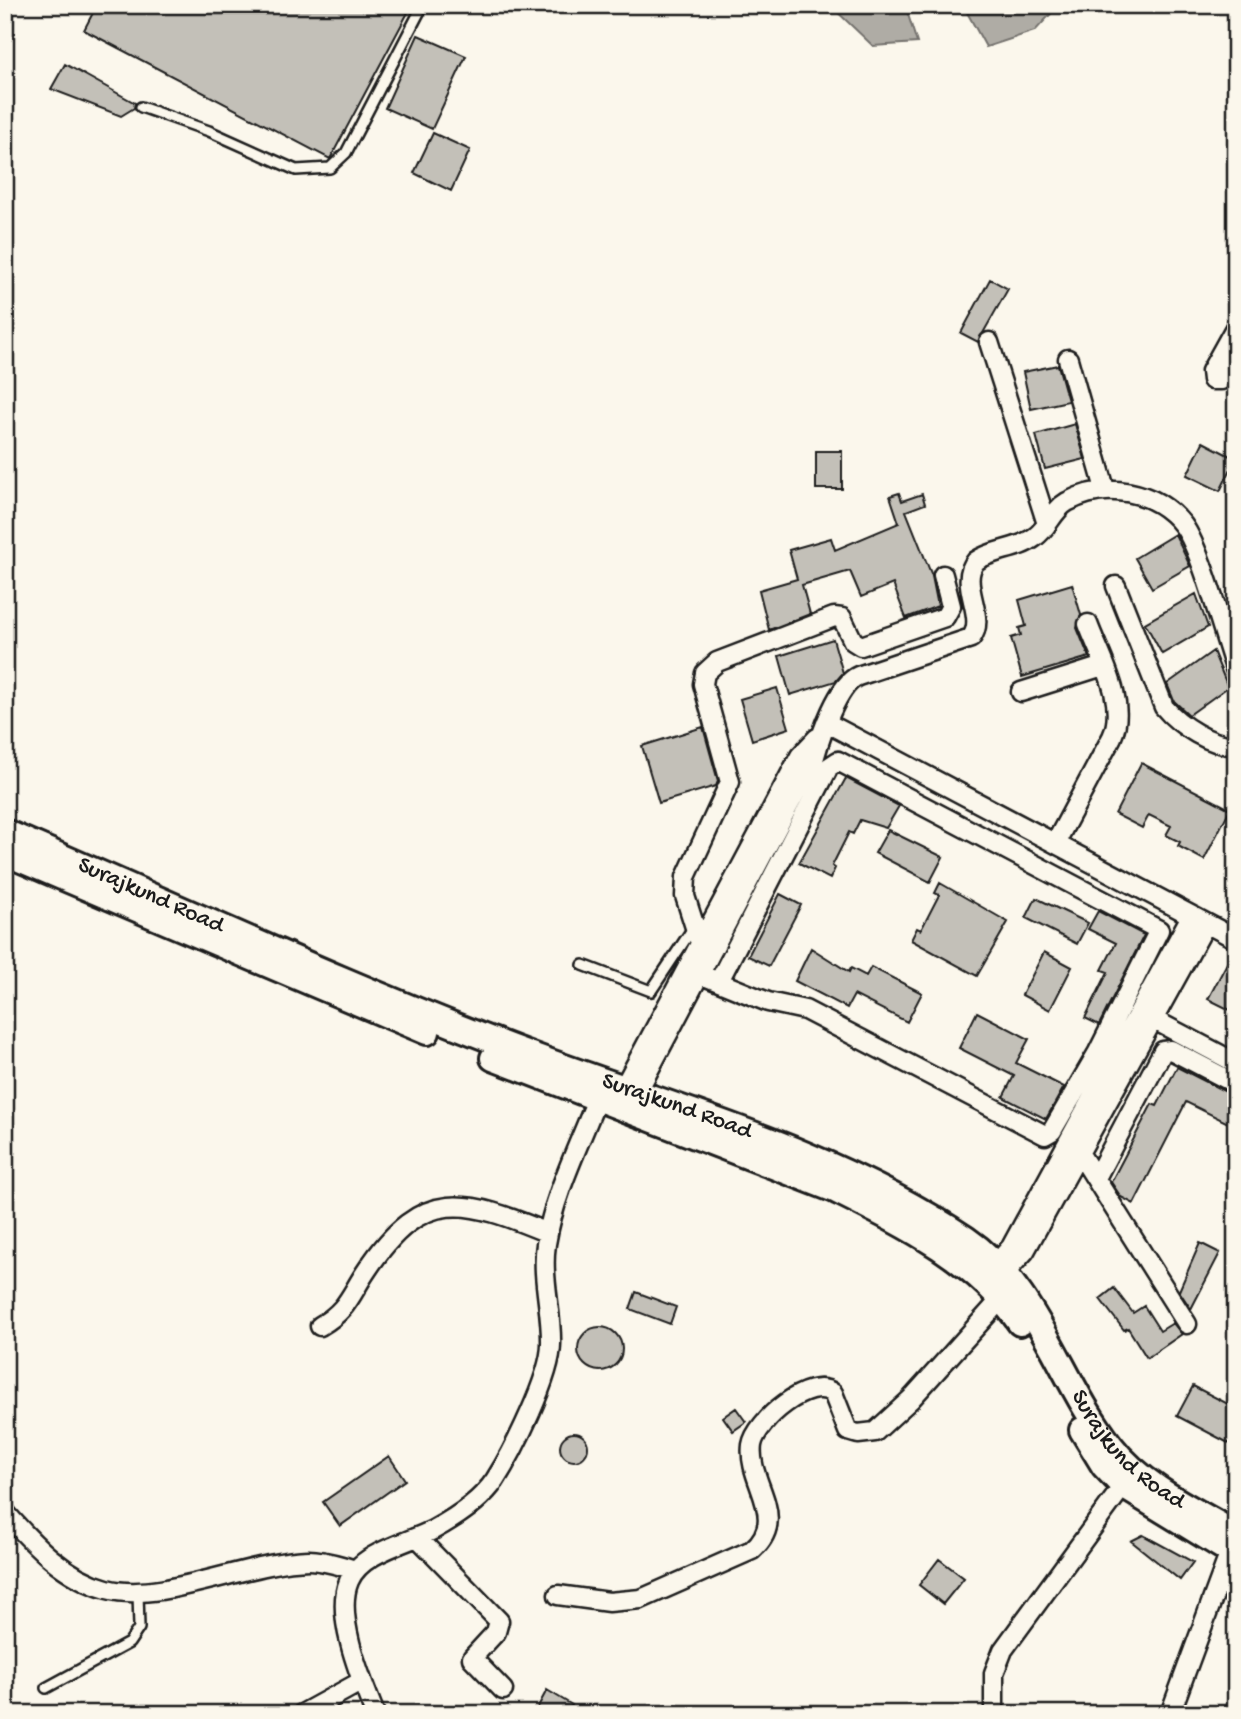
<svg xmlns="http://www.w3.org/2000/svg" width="1241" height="1719" font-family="'Gochi Hand',sans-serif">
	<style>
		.water { fill: #afaca5; stroke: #74726e; stroke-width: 2 }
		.building { fill: #c3c0b8; stroke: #1c1c1c; stroke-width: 2 }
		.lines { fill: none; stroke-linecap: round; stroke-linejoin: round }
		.lane-casing { stroke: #1c1c1c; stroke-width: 14 }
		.street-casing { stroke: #1c1c1c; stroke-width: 23 }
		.secondary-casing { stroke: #1c1c1c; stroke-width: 30 }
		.lane { stroke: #fbf7ec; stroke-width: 9 }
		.street { stroke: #fbf7ec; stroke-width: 18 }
		.secondary { stroke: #fbf7ec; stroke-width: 24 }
		.labels { text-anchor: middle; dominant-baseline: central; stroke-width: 6; stroke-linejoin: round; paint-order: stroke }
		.street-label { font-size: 24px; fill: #1c1c1c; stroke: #fbf7ec }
	</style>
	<rect width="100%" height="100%" fill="#fbf7ec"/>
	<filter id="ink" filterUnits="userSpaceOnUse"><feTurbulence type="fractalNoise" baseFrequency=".0143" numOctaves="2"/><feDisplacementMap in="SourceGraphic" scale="14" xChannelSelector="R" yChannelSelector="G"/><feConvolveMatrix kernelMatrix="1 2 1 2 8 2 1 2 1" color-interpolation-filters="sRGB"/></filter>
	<g filter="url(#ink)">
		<path class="water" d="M 830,5 L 905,5 L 917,43 L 873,46 Z
			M 963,5 L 1059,5 L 1035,31 L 986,47 Z"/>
		<path class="building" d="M 97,5 L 412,5 L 330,159 L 84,30 Z
			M 418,35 L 466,56 L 432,129 L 385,108 Z
			M 65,64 L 135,103 L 134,108 L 121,116 L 51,89 Z
			M 433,133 L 470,150 L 451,191 L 414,173 Z
			M 990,279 L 1008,289 L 978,342 L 961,333 Z
			M 1058,365 L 1068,401 L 1031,409 L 1023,372 Z
			M 1075,424 L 1085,459 L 1045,469 L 1036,435 Z
			M 1203,442 L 1236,459 L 1220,491 L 1187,475 Z
			M 816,451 L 842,451 L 842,489 L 816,489 Z
			M 899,493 L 902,501 L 922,494 L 925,504 L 906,511 L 932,576 L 938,606 L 906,618 L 893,584 L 861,597 L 850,571 L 802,585 L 810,614 L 769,630 L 759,590 L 797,579 L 789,550 L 831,538 L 835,550 L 899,523 L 890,496 Z
			M 1175,534 L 1190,566 L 1152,588 L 1135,558 Z
			M 1072,584 L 1081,615 L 1077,628 L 1089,657 L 1022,677 L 1011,638 L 1021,635 L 1019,628 L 1026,626 L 1019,600 Z
			M 1196,594 L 1208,627 L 1162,654 L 1145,623 Z
			M 833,639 L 843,673 L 836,681 L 790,695 L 779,656 Z
			M 1213,651 L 1228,687 L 1189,715 L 1174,701 L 1167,684 Z
			M 777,688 L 789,728 L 752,740 L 740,699 Z
			M 703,727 L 718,781 L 716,786 L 659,803 L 642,746 Z
			M 1141,763 L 1230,809 L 1204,860 L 1178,846 L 1180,842 L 1166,835 L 1171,826 L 1149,815 L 1142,828 L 1115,814 Z
			M 846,778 L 899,806 L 886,828 L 860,820 L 853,834 L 849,832 L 832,866 L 835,868 L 830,879 L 799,863 Z
			M 888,830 L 943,857 L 930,882 L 875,853 Z
			M 940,883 L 1008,922 L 977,976 L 911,940 L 917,928 L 921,930 L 939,895 L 935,893 Z
			M 780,894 L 801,905 L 769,966 L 748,956 Z
			M 1036,898 L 1088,923 L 1077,944 L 1026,918 Z
			M 1098,911 L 1144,935 L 1099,1025 L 1085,1018 L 1108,972 L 1102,970 L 1116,943 L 1088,929 Z
			M 811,948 L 849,972 L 851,968 L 866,976 L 871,967 L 922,993 L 907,1022 L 854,995 L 847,1008 L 795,981 Z
			M 1044,952 L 1072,967 L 1050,1010 L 1022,995 Z
			M 1227,963 L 1236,968 L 1236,1013 L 1208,999 Z
			M 977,1012 L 1029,1039 L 1016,1063 L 1064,1087 L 1046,1119 L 1003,1097 L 1014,1076 L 959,1048 Z
			M 1177,1067 L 1236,1097 L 1236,1127 L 1186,1102 L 1134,1204 L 1121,1197 L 1111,1182 L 1152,1104 L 1157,1106 Z
			M 1200,1243 L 1220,1253 L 1191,1309 L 1179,1291 Z
			M 1114,1288 L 1133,1313 L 1144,1306 L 1160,1331 L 1173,1323 L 1182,1334 L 1147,1358 L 1128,1328 L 1124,1330 L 1100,1299 Z
			M 636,1292 L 676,1307 L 670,1324 L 630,1309 Z
			M578 1349a22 22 0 1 1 44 0a22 22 0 1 1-44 0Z
			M 1193,1386 L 1236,1408 L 1236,1447 L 1177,1416 Z
			M 736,1408 L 746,1422 L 733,1431 L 723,1417 Z
			M560 1447a14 14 0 1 1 28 0a14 14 0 1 1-28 0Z
			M 389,1456 L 405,1480 L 340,1526 L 323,1502 Z
			M 1143,1535 L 1193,1562 L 1180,1580 L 1131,1541 Z
			M 939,1559 L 964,1578 L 943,1604 L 919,1585 Z
			M 547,1690 L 572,1705 L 566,1714 L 534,1714 Z"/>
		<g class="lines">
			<defs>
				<path id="lane" d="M 141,107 L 209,131 L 296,170 L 330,168 L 346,153 L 423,5
					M 583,965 L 651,991 L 693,928
					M 46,1688 L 129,1643 L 139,1628 L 138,1592"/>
				<path id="street" d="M 1236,326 L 1211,371 L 1212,380 L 1221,380 L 1236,354
					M 989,342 L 1047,524
					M 1068,359 L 1105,489
					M 1116,586 L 1164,707 C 1179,725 1212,747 1236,745
					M 1021,692 L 1103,666
					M 827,723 L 1236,939
					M 1056,842 L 1112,737 C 1128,702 1100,657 1088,624
					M 700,943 L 685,896 L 686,877 L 730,782 L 703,684 L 705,673 L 717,662 L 834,617 L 842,618 L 853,641 L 861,646 L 945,617 L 951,606 L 943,575
					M 687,969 L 768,1002 L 805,1010 L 1045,1135 L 1052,1131 L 1098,1052 L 1159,930 L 838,761 L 829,767 L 719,981
					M 1143,1014 L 1236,1063
					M 618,1098 L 800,756 L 817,738
					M 632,1102 L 815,756 C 821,735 838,684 858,676 L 971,638 C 988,617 957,583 976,561 C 993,549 1018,550 1035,537 C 1048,528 1053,510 1067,502 C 1105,481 1156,490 1183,525 C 1202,551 1224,637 1236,671
					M 1075,1146 L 1187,1324
					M 1096,1178 L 1163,1051 L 1171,1050 L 1236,1084
					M 989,1272 L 1011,1247 L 1191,916
					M 996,1283 L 1025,1251 L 1206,924
					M 320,1326 C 348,1310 350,1295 367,1270 C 423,1185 466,1199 548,1233
					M 5,1512 C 33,1544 65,1578 107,1589 C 161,1604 249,1561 309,1560 C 325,1560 341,1566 356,1570
					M 417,1537 L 499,1621 L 496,1632 L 472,1658 L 503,1690
					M 558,1595 L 609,1602 L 641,1599 L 752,1550 C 790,1517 747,1483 752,1445 C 756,1421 810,1375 833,1393 L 848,1431 L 858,1434 L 875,1432 L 911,1399 L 1002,1298
					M 302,1714 L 362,1681
					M 375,1714 C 362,1681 334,1616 349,1581 C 361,1552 408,1543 433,1530 C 455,1518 481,1501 495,1480 C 513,1452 551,1376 551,1344 C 552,1311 541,1277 546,1244 C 554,1194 579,1145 597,1099
					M 994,1714 L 994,1673 L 1003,1650 L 1123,1486
					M 1170,1714 L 1230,1552"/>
				<g id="secondary">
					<path id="s1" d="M 5,832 C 177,906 347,986 523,1052 C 672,1108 832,1149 966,1239 C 1037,1287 1060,1381 1111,1446 C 1142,1486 1192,1509 1236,1534"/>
					<path d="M 5,853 L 427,1032"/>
					<path d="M 493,1058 L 835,1190 C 903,1224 976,1259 1020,1323"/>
					<path d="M 1082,1430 L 1104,1466 L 1123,1486 L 1236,1555"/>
				</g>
			</defs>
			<use href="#lane" class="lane-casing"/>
			<use href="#street" class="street-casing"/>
			<use href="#secondary" class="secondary-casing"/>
			<use href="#lane" class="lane"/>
			<use href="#street" class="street"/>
			<use href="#secondary" class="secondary"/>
		</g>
	</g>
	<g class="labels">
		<g class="street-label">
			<text stroke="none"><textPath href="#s1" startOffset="159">Surajkund Road</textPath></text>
			<text stroke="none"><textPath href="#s1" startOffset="726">Surajkund Road</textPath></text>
			<text stroke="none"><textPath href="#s1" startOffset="1314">Surajkund Road</textPath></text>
		</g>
	</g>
	<rect width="1241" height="1719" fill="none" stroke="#fbf7ec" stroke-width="28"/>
	<rect x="14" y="14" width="1213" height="1691" fill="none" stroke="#1c1c1c" stroke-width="2.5" filter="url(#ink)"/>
</svg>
